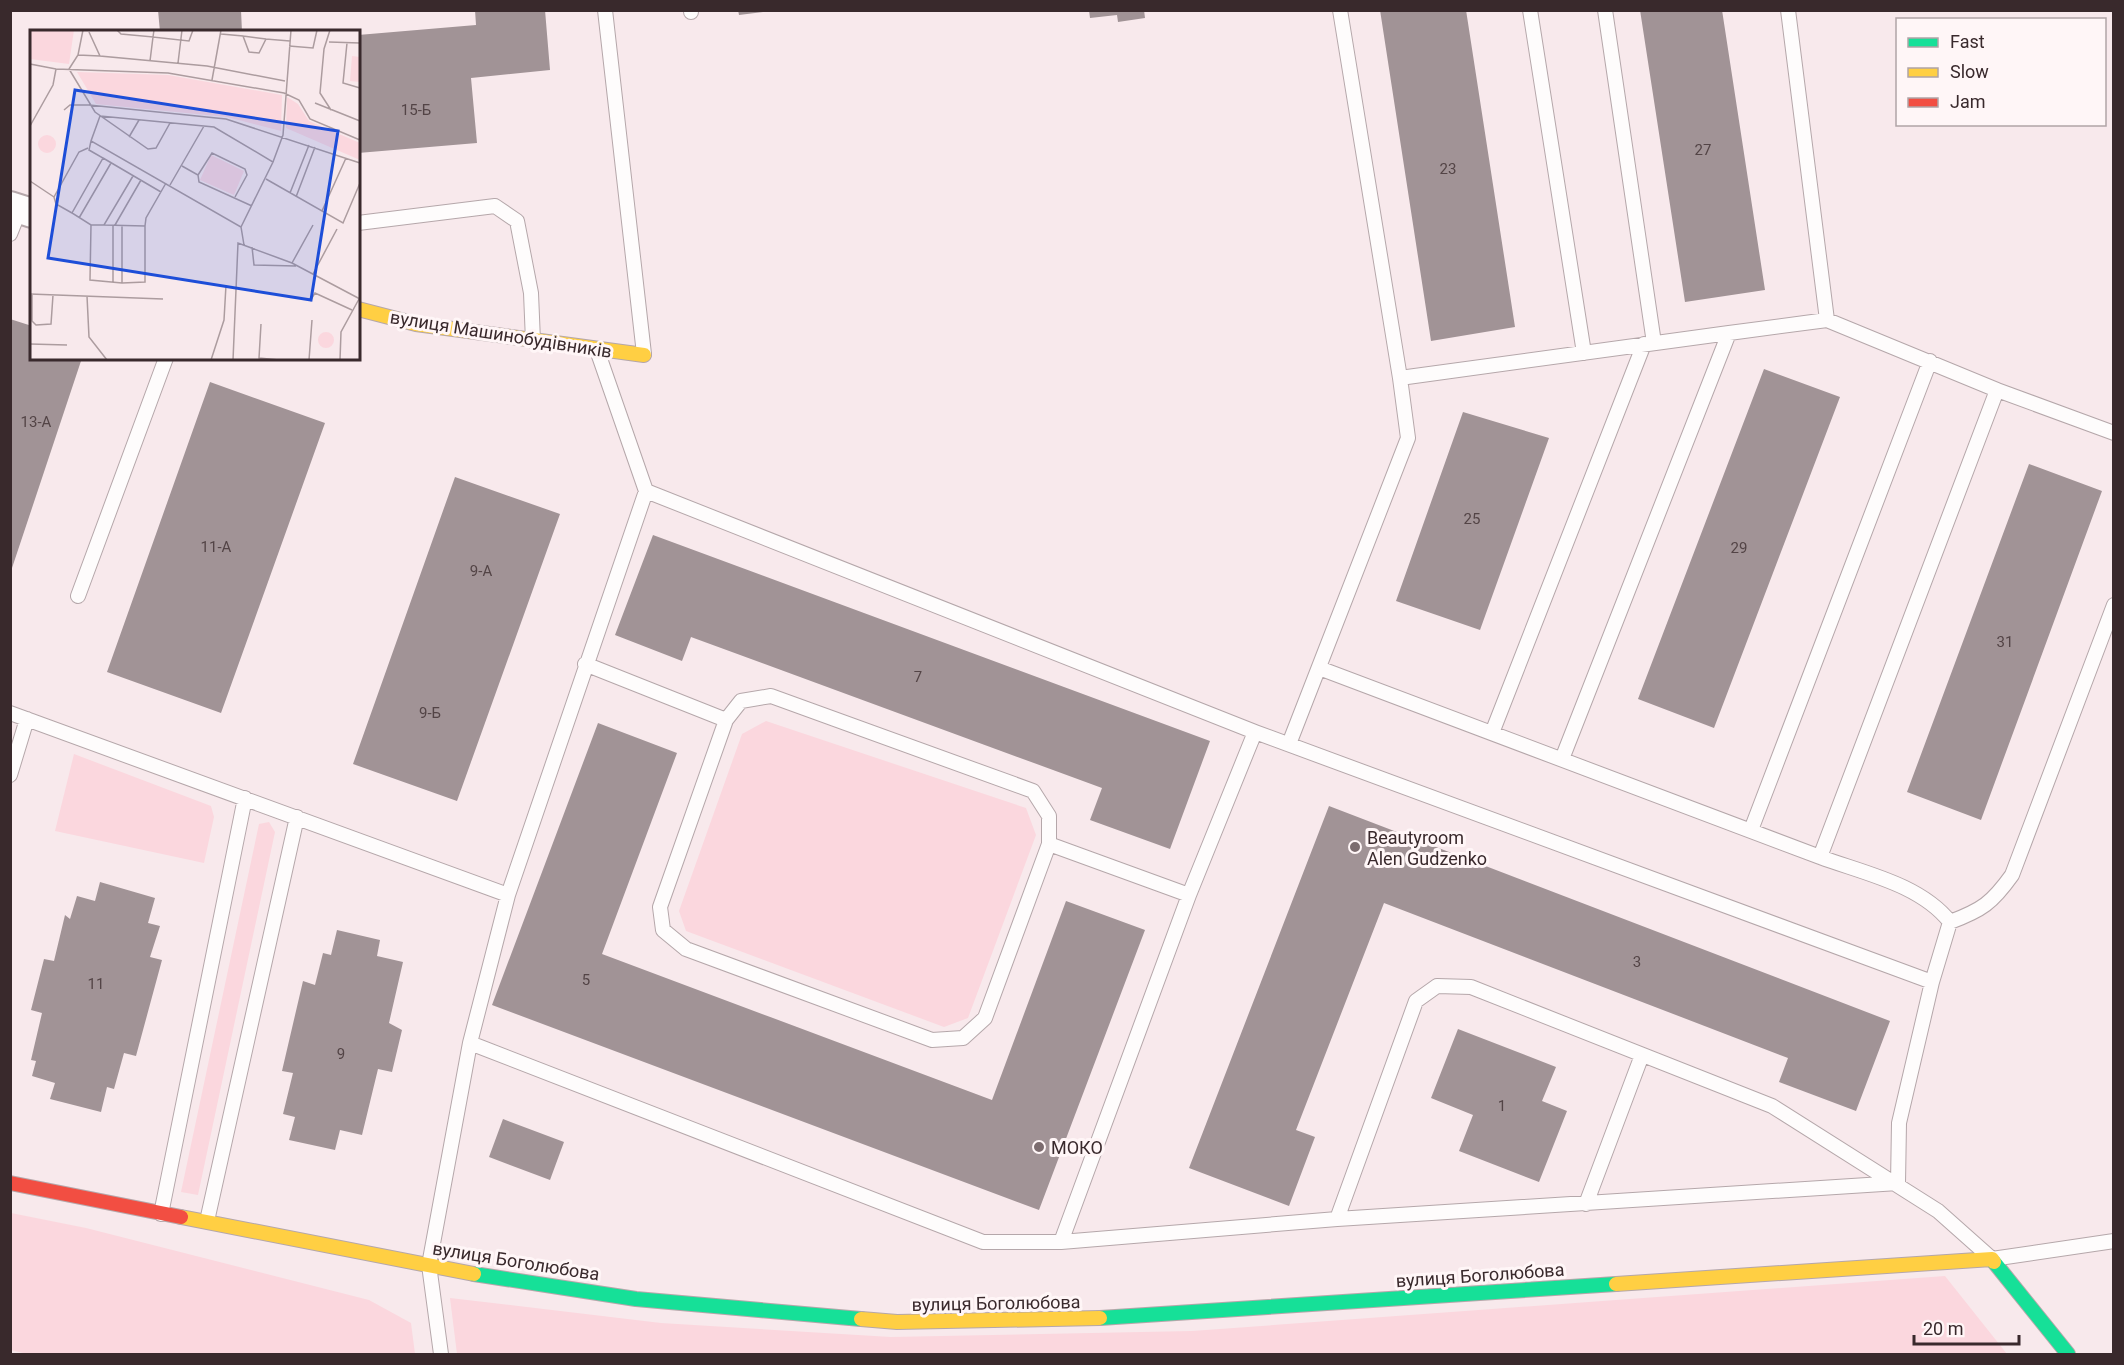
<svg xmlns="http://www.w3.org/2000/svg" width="2124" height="1365" font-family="Roboto,sans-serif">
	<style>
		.green { fill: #fbd7de }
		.building { fill: #a19396 }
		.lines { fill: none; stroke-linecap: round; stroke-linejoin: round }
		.lane-casing { stroke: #b5a7aa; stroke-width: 16 }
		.street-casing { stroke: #b5a7aa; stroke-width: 32 }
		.fast-casing { stroke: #b5a7aa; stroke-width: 16 }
		.slow-casing { stroke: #b5a7aa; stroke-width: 16 }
		.jam-casing { stroke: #b5a7aa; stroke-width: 16 }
		.lane { stroke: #fefcfc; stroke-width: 14 }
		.street { stroke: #fefcfc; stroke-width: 28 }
		.fast { stroke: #16e098; stroke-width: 14 }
		.slow { stroke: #ffcf43; stroke-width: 14 }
		.jam { stroke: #f24e42; stroke-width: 14 }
		.poi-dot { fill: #7c6c6f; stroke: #fff6f7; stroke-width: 2 }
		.labels { text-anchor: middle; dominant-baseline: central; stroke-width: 6; stroke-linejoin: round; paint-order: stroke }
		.number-label { font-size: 15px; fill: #534446 }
		.street-label { font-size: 18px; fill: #39292c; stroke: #fff6f7 }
		.poi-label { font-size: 18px; fill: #39292c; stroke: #fff6f7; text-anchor: start }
		.inset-road { fill: none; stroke: #ac9c9f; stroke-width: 1.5 }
		.view { fill: #1d4ed8; fill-opacity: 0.15; stroke: #1d4ed8; stroke-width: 3 }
		.inset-edge { fill: none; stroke: #39292c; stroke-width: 3 }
	</style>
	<rect width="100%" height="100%" fill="#f8e9ec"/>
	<path class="green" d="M 766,721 L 1026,808 L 1036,835 L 968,1018 L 944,1027 L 686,931 L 679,911 L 742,734 Z
		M 74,754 L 211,806 L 214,817 L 204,863 L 55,831 Z
		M 269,822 L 275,832 L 198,1195 L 181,1192 L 259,824 Z
		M 11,1213 L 86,1228 L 369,1300 L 411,1323 L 415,1354 L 27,1354 L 11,1350 Z
		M 1945,1276 L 2007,1354 L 457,1354 L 450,1298 L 661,1323 L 891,1337 L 1192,1331 Z"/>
	<path class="building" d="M 158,10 L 241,10 L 242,32 L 160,32 Z
		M 475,10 L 545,10 L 550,70 L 471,78 L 477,143 L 358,153 L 358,35 L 476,25 Z
		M 738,10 L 763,10 L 763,12 L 739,15 Z
		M 1089,10 L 1144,10 L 1145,18 L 1118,22 L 1117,15 L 1090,18 Z
		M 1380,10 L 1466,10 L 1515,327 L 1431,341 Z
		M 1640,10 L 1722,10 L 1765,290 L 1685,302 Z
		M 10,319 L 32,326 L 32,358 L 82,358 L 11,571 Z
		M 1764,369 L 1840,397 L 1714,728 L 1638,699 Z
		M 210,382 L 325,423 L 221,713 L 107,672 Z
		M 1463,412 L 1549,438 L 1480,630 L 1396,601 Z
		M 2029,464 L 2102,491 L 1981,820 L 1907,792 Z
		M 455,477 L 560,514 L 457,801 L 353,764 Z
		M 653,535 L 1210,741 L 1170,849 L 1090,820 L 1102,788 L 691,637 L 682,661 L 615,635 Z
		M 598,723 L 677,753 L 602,954 L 992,1100 L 1066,901 L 1145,930 L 1039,1210 L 492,1005 Z
		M 1329,806 L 1890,1021 L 1856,1111 L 1779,1082 L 1788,1058 L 1384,903 L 1296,1130 L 1315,1137 L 1289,1206 L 1189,1168 Z
		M 100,882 L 155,898 L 148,923 L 160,926 L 150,957 L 162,960 L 136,1056 L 124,1053 L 114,1089 L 107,1087 L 101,1112 L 50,1099 L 55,1083 L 32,1076 L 36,1061 L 31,1060 L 42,1013 L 31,1010 L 44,959 L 54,961 L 65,915 L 70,919 L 77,896 L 95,901 Z
		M 337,930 L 380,940 L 377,956 L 403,962 L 389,1023 L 402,1030 L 392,1072 L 378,1069 L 362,1135 L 340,1130 L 335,1150 L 289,1140 L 295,1117 L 283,1114 L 293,1073 L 282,1071 L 303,981 L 315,985 L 323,953 L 331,955 Z
		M 1458,1029 L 1556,1067 L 1542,1101 L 1567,1111 L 1539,1182 L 1459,1151 L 1473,1115 L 1431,1098 Z
		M 503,1119 L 564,1142 L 550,1180 L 489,1157 Z"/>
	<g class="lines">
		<defs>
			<path id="lane" d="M 605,10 L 644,354
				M 691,10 L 691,12
				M 1340,10 L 1400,378
				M 1530,10 L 1584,353
				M 1605,10 L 1654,343
				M 1788,10 L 1827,320
				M 358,223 L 495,206 L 517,221 L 531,293 L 533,341
				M 10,234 L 20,209
				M 597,350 L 646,491 L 1255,732 L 1932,982 L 1899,1123 L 1898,1183
				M 1997,390 L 2114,433
				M 646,491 L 508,895 L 470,1043 L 983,1242 L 1061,1242 L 1337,1219 L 1898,1183
				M 78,596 L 166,358
				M 585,664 L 726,720 L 741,701 L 771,696 L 1033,791 L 1049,816 L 1049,844 L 1189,895
				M 1319,668 L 1820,857
				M 10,713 L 508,895
				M 726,720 L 660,907 L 663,930 L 686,949 L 932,1040 L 963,1038 L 985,1018 L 1049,844
				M 1492,733 L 1644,344
				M 1289,744 L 1408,438 L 1400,378 L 1729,333
				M 1562,759 L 1729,333 L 1827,320 L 1997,390 L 1820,857 C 1863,873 1920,884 1950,922 L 1932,982
				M 10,775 L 27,719
				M 1751,830 L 1930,361
				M 1950,922 C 1982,910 1992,903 2012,875 L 2114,605
				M 1586,1204 L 1642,1055
				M 161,1214 L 245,798
				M 1337,1219 L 1416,1001 L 1437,986 L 1471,987 L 1772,1106 L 1938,1211 L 1992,1259 L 2114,1241
				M 207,1221 L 297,817
				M 1061,1242 L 1189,895 L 1255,732
				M 441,1354 L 429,1265 L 470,1043"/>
			<path id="street" d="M 10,206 L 32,213"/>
			<path id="fast" d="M 1994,1262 L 2068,1354
				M 474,1274 L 636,1299 L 861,1319
				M 1100,1318 L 1616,1284"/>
			<path id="slow" d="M 358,309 L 416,324 L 644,355
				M 181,1217 L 474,1274
				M 1616,1284 L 1992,1259 L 1994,1262
				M 861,1319 L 897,1322 L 1100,1318"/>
			<path id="jam" d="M 10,1183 L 181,1217"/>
		</defs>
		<use href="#lane" class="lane-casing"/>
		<use href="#street" class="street-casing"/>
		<use href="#fast" class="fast-casing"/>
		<use href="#slow" class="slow-casing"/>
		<use href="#jam" class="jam-casing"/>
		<use href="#lane" class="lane"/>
		<use href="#street" class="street"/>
		<use href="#fast" class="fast"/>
		<use href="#slow" class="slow"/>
		<use href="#jam" class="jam"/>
	</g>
	<g class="poi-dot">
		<circle cx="1355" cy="847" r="6"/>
		<circle cx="1039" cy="1147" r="6"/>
	</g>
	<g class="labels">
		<g class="number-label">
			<text x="416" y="110">15-Б</text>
			<text x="1703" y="150">27</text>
			<text x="1448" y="169">23</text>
			<text x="36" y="422">13-А</text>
			<text x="1472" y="519">25</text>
			<text x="216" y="547">11-А</text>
			<text x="1739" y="548">29</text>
			<text x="481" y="571">9-А</text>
			<text x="2005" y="642">31</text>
			<text x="918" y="677">7</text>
			<text x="430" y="713">9-Б</text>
			<text x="1637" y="962">3</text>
			<text x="586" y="980">5</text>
			<text x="96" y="984">11</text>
			<text x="341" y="1054">9</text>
			<text x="1502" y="1106">1</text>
		</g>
		<g class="street-label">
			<text transform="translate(501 334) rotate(9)">вулиця Машинобудівників</text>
			<text transform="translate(516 1261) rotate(9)">вулиця Боголюбова</text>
			<text transform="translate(1480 1275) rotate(-4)">вулиця Боголюбова</text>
			<text transform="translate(996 1303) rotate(-1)">вулиця Боголюбова</text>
		</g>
		<g class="poi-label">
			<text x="1367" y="837">Beautyroom<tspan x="1367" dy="21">Alen Gudzenko</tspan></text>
			<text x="1051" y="1147">МОКО</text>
		</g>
	</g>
	<g transform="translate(30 30)">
		<rect width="330" height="330" fill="#f8e9ec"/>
		<path d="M 0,0 L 44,0 L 39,34 L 0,29 ZM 322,26 L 330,27 L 330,52 L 320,51 ZM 47,42 L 138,45 L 252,65 L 251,101 L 197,87 L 66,74 ZM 257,67 L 268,74 L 279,91 L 330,113 L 330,130 L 256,98 ZM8 114a9 9 0 1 1 18 0a9 9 0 1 1-18 0ZM 181,125 L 214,141 L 204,165 L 170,150 ZM288 310a8 8 0 1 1 16 0a8 8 0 1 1-16 0Z" fill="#fbd7de"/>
		<path class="inset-road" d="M 87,0 L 91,4 L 123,7 L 124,0M 300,0 L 294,19 L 290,63 L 301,80M 59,2 L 70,26 L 177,36 L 255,51M 191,4 L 213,6 L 219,22 L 229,23 L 236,9 L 260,11M 213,6 L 236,9M 299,12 L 330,13M 317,13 L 313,53 L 330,58M 259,16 L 283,18 L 287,0M 48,25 L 70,26M 120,31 L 123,7 L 159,11 L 163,0M 148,33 L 152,0M 0,34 L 26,39 L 138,43 L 254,63 L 269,70 L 280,89 L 330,110M 39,39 L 65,82 L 118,119 L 126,118 L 140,93M 39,39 L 48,25 L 53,0M 182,50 L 191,0M 285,73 L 330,91M 34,80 L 40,75 L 59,75 L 196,89 L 330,133M 70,86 L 184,97 L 243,132 L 211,197M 70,86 L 61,111 L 211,197 L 214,215M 0,96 L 23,55 L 26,39M 99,107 L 109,90M 61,111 L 59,120 L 73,128 L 42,183 L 61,195 L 74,195 L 103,146M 73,128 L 131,162M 243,132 L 253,105 L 261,0M 152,136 L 168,145 L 169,152 L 222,176M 168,145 L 182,123 L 215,139 L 217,145 L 205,167M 236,149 L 313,193 L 330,153M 0,151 L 24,167M 140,155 L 174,96M 260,163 L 279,115M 266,167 L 285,117M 292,181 L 316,128M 42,183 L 26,174 L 24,167 L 49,122 L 58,118M 49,188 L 81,133M 61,195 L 60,250 L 92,253 L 115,252 L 115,196M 74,195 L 115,196 L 116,188 L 136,153M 85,195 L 111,150M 92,195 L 92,253M 222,217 L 224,235 L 266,236M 262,233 L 283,195M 283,244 L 307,199M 83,253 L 83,195M 0,264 L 133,269M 2,264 L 2,291 L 6,295 L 21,294 L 23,265M 57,266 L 59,307 L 77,330M 280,271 L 285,263 L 322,280M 231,294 L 229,328 L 249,330M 0,314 L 37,315M 181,330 L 194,290 L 196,255M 203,330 L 208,213 L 262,233 L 330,269M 279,330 L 282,290M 310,330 L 311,302 L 329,269"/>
		<path class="view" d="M 45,60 L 308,101 L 281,270 L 18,228 Z"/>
		<rect width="330" height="330" class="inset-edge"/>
	</g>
	<rect width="2124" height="1365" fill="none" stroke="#39292c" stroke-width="24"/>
	<rect x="1896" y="18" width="210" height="108" fill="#fff6f7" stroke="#b0a4a6" stroke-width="1.5"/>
	<rect x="1908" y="38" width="30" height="9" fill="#16e098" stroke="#b0a4a6" stroke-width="1.5"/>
	<text x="1950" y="48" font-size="18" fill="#39292c">Fast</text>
	<rect x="1908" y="68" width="30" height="9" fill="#ffcf43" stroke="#b0a4a6" stroke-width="1.5"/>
	<text x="1950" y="78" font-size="18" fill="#39292c">Slow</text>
	<rect x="1908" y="98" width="30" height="9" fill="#f24e42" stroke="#b0a4a6" stroke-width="1.5"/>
	<text x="1950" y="108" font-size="18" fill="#39292c">Jam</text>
	<path d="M1914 1335v9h105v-9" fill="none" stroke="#39292c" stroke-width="3"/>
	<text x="1923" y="1335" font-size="18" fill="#39292c" stroke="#fff6f7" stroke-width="4.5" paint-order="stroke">20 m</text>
</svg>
